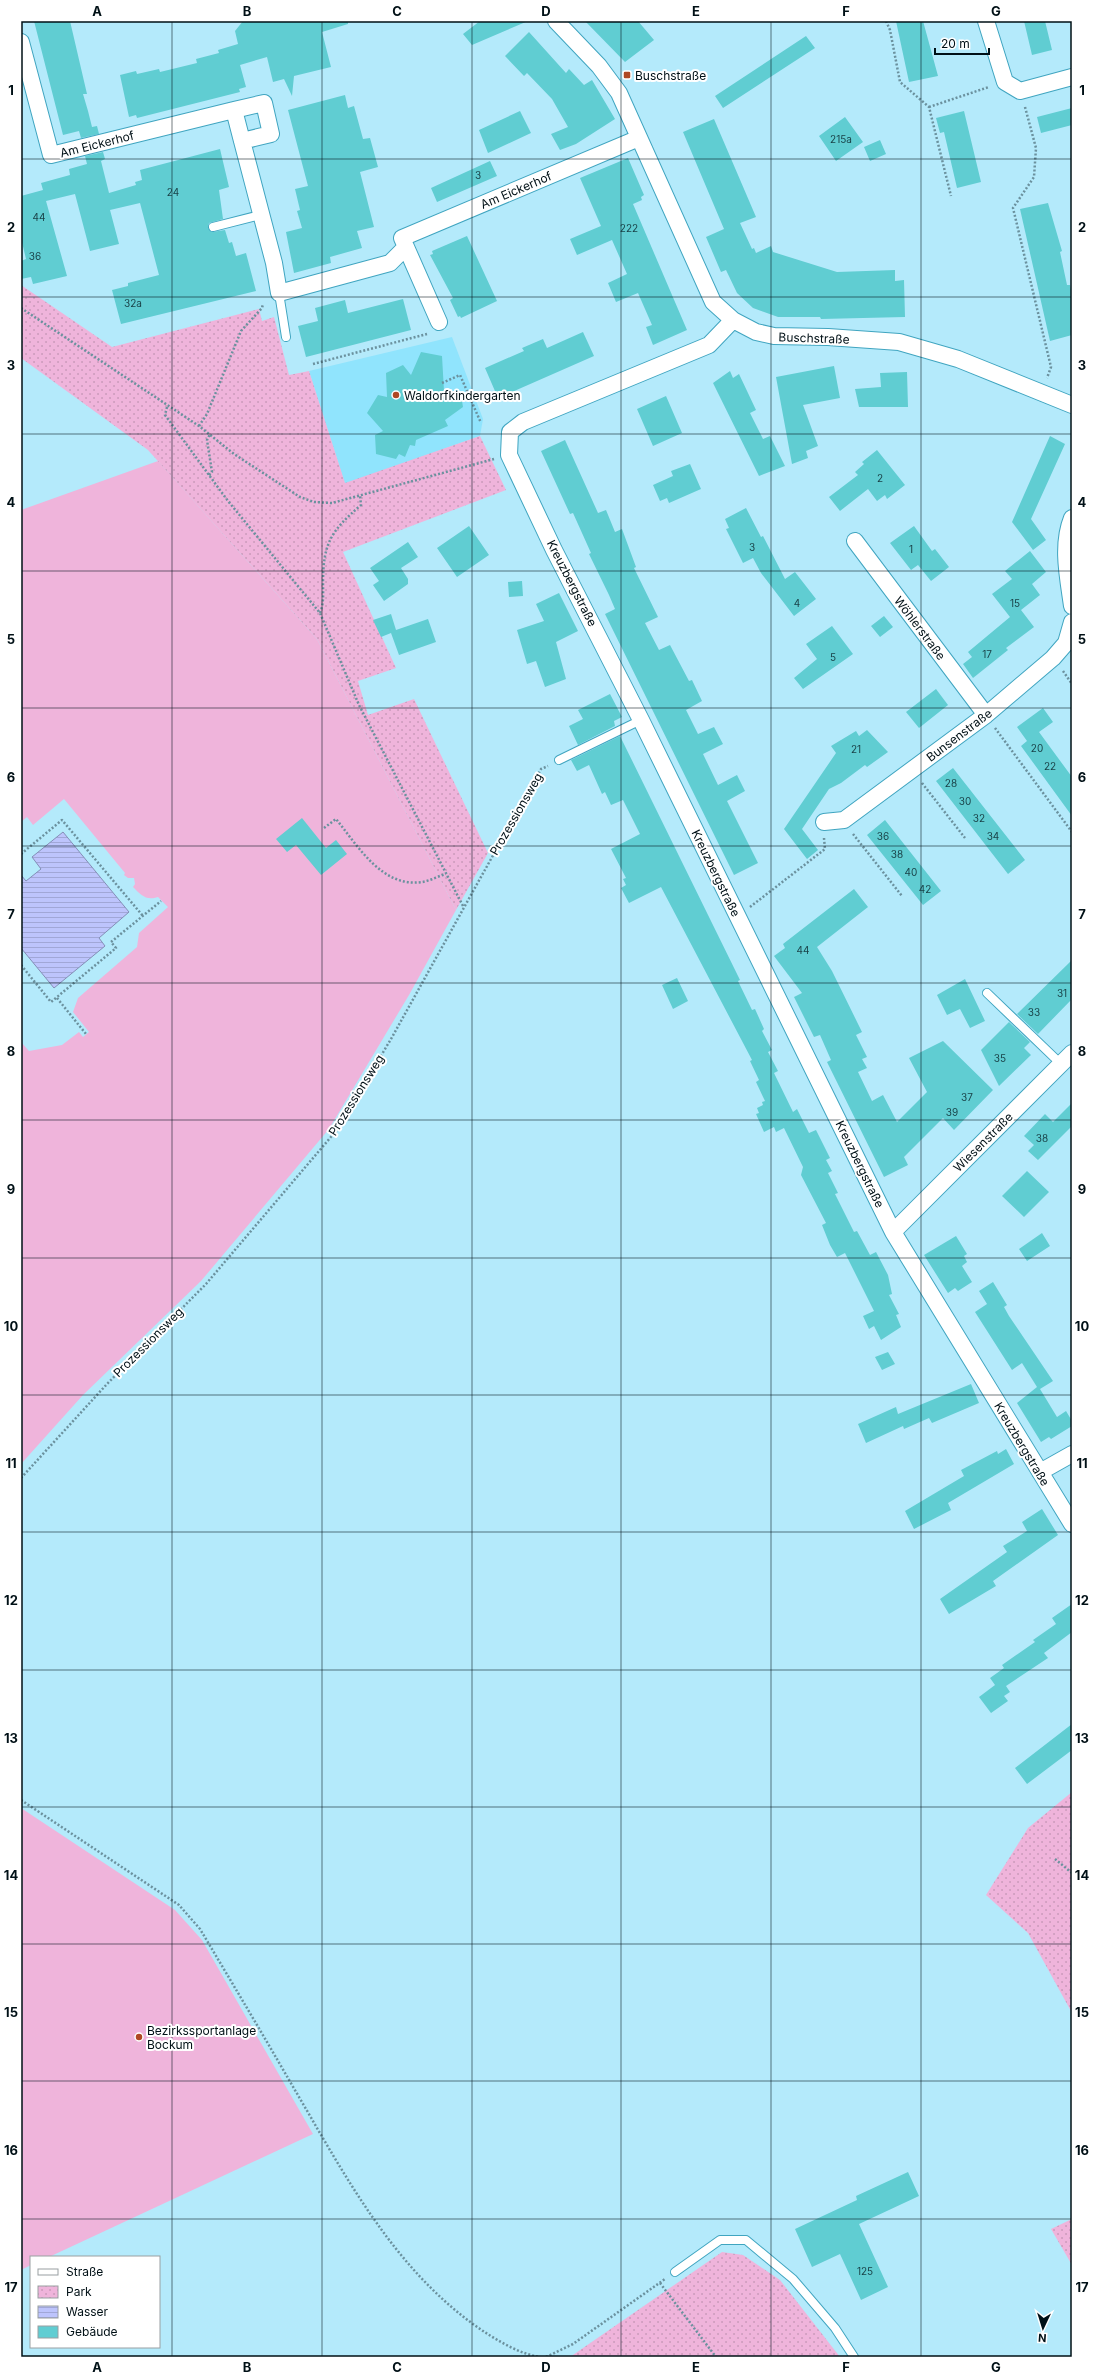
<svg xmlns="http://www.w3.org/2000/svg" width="1093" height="2378" font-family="Inter,sans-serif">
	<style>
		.built { fill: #90e4fd }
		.grass { fill: #efb4db }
		.park { fill: url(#park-dots) }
		.water { fill: url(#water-rules); stroke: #848eb7 }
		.building { fill: #60cdd2 }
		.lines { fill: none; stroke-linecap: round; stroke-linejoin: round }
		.service-casing { stroke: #40a5c0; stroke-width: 10 }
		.minor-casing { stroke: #40a5c0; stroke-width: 18 }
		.path { stroke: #6b919e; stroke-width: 2.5; stroke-dasharray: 2 2; stroke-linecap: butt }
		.service { stroke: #fff; stroke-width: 8 }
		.minor { stroke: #fff; stroke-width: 16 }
		.grid { fill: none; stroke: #001016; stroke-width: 1; stroke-opacity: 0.55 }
		.poi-dot { fill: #af4823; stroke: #fff; stroke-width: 1.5 }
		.labels { text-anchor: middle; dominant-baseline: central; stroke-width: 4; stroke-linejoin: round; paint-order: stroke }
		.number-label { font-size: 10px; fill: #183f45 }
		.poi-label { font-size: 12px; fill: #001016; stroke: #fff; text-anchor: start }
		.street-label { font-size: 12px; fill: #001016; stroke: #fff }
		.neatline { fill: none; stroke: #001016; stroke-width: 1.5 }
		.grid-label { font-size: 13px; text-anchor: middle; font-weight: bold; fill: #001016 }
	</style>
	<defs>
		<pattern id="park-dots" width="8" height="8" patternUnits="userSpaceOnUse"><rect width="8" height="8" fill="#efb4db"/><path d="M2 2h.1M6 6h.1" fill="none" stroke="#cb9abb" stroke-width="1.8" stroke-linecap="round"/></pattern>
		<pattern id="water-rules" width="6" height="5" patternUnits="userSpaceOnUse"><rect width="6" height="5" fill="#bdc4fc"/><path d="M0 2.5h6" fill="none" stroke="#a1a7d7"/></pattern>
	</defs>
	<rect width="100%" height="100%" fill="#b4eafb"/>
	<path class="built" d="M 452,337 L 483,419 L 480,436 L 345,484 L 309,371 Z"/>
	<path class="grass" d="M 158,461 L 317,639 L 456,910 L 409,995 L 329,1129 L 201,1281 L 83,1395 L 21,1464 L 21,1042 L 29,1051 L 62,1045 L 79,1032 L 83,1037 L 89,1032 L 73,1012 L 78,998 L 137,947 L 139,933 L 168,907 L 158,897 C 146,901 141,895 133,887 L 135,884 L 134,878 L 128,878 L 124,875 L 125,873 L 64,799 L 33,825 L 27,817 L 21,822 L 21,510 Z
		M 21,1808 L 175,1910 L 202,1940 L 313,2134 L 49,2257 L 31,2257 L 31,2265 L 21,2270 Z"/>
	<path class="park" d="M 21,285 L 112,347 L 259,309 L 262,321 L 274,317 L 289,375 L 309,371 L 345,483 L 480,436 L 506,490 L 343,552 L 396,668 L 358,681 L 368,715 L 414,699 L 488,853 L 456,910 L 317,639 L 148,450 L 21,358 Z
		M 1072,1792 L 1072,2013 L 1028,1933 L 986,1895 L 1028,1828 Z
		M 1072,2219 L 1072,2265 L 1051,2229 Z
		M 722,2252 L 743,2255 L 780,2280 L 840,2357 L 570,2357 Z"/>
	<path class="water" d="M 63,832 L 129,912 L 99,938 L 105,946 L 54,988 L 21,948 L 21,875 L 26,881 L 41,869 L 32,857 Z"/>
	<path class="building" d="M 34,21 L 70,21 L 87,94 L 83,94 L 88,111 L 92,127 L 97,126 L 99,134 L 81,138 L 79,131 L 63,135 Z
		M 243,21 L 348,21 L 348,24 L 322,32 L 331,67 L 294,76 L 292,96 L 284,79 L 273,82 L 267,57 L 240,65 L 246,87 L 239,89 L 240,92 L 137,118 L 136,115 L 129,117 L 120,75 L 136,71 L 137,74 L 159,69 L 160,72 L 197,63 L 196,59 L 219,53 L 218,50 L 238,44 L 235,31 Z
		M 480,21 L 528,21 L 472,45 L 463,34 Z
		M 585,21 L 638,21 L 654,40 L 625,62 Z
		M 896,21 L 923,21 L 938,76 L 909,82 Z
		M 1024,21 L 1045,21 L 1052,50 L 1032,55 Z
		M 529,32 L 566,73 L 569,69 L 584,85 L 592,80 L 615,119 L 576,144 L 560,150 L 551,134 L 568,127 L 552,99 L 527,73 L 524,76 L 505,56 Z
		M 806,36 L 815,48 L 723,108 L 715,96 Z
		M 345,95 L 348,108 L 354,106 L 363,139 L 370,138 L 378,167 L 360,172 L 374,227 L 357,231 L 362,248 L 330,257 L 331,263 L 294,273 L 286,232 L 302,228 L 297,211 L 300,210 L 295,189 L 308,186 L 288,110 Z
		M 1072,108 L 1072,125 L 1041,133 L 1037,117 Z
		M 520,111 L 531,133 L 488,153 L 479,130 Z
		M 964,111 L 981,182 L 957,188 L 944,132 L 940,133 L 936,118 Z
		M 845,117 L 863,142 L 836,161 L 819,136 Z
		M 714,119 L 756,217 L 740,223 L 752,249 L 754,248 L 756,253 L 771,246 L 773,252 L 837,272 L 895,270 L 895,281 L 904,280 L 905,317 L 821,319 L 820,317 L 778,317 L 753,308 L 737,293 L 726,270 L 721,272 L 706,237 L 724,229 L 683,132 Z
		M 880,140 L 886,154 L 870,161 L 864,147 Z
		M 220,149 L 229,187 L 219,190 L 223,219 L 209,223 L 208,228 L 212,232 L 225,230 L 229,243 L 232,242 L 236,256 L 246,253 L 256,291 L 121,324 L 112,290 L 128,286 L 128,283 L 159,275 L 140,203 L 110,210 L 119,244 L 90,251 L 75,194 L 46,201 L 67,276 L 33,284 L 31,277 L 21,279 L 21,261 L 26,259 L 21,238 L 21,196 L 43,190 L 41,183 L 70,175 L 69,169 L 87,164 L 85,156 L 103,152 L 105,159 L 101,161 L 109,193 L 136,185 L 135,182 L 142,180 L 140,170 Z
		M 628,158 L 644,195 L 641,197 L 642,200 L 633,204 L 687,330 L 653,345 L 646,327 L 652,325 L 638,293 L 616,302 L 608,283 L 627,274 L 612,240 L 577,255 L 570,239 L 601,226 L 580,178 Z
		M 490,161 L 497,176 L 437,202 L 431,188 Z
		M 1048,203 L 1062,251 L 1060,252 L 1067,285 L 1070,285 L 1072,295 L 1072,335 L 1050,341 L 1020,209 Z
		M 467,236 L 497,301 L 461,318 L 460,316 L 458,317 L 450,300 L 453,298 L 430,255 L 433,254 L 432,251 Z
		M 403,299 L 411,330 L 306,357 L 298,326 L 318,321 L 315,308 L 345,300 L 348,313 Z
		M 583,332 L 594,356 L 498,398 L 485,368 L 524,351 L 522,348 L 543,339 L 547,348 Z
		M 421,352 L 442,356 L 444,391 L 457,392 L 461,395 L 463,407 L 445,420 L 448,426 L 416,440 L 415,446 L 410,445 L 405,457 L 399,454 L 396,459 L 376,454 L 375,435 L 383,431 L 367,413 L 378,395 L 387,397 L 386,373 L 403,365 L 411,375 Z
		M 834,366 L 840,398 L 803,405 L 818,446 L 806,451 L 808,458 L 792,464 L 776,377 Z
		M 730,371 L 733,378 L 739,374 L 756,410 L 750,413 L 763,439 L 770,436 L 785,466 L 759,476 L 713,383 Z
		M 907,372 L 908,407 L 859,407 L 855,389 L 881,387 L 880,373 Z
		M 666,396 L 682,433 L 653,446 L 637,409 Z
		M 1050,436 L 1065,444 L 1031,519 L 1046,540 L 1033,550 L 1012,522 Z
		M 565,440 L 598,513 L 606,510 L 615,532 L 622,529 L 636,567 L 634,568 L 658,617 L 645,623 L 659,650 L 670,645 L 689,681 L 692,680 L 702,701 L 686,710 L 698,734 L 714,727 L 723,744 L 703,754 L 718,785 L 737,775 L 745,791 L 727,801 L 758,863 L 734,875 L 605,614 L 615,609 L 609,595 L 589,554 L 591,553 L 573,513 L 570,514 L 541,451 Z
		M 877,450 L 905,485 L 887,499 L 885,495 L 877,501 L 868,489 L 840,511 L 829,497 L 858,475 L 855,472 L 864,464 L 862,462 Z
		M 690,464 L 701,489 L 669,503 L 667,498 L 660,501 L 653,485 L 673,476 L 671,471 Z
		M 746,508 L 761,537 L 763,536 L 785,579 L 795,572 L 816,599 L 794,616 L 761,573 L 753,558 L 743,563 L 726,529 L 729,528 L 725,519 Z
		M 469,526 L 489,555 L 457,577 L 437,548 Z
		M 914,526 L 932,551 L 935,549 L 949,567 L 931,581 L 918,565 L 911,570 L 890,543 Z
		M 408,542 L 418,557 L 401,568 L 408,579 L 408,584 L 384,601 L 373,585 L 379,581 L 370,568 Z
		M 1030,551 L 1046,572 L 1032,584 L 1040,595 L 1021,610 L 1034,627 L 1006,648 L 1008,650 L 973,678 L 963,664 L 972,657 L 968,652 L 1010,617 L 992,594 L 1012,579 L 1005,571 Z
		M 522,581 L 523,596 L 509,597 L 508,582 Z
		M 559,593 L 578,631 L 556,642 L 566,679 L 545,687 L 536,661 L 527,664 L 517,630 L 544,621 L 536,604 Z
		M 391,614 L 396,630 L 428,619 L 436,642 L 399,655 L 391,633 L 381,637 L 373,620 Z
		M 884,616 L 893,627 L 880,637 L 871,626 Z
		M 832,626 L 853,654 L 803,689 L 794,678 L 817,659 L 806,644 Z
		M 936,689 L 948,705 L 919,728 L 906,712 Z
		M 610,694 L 622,717 L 614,721 L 615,726 L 578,745 L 569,726 L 583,719 L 578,710 Z
		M 1043,708 L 1053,722 L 1039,732 L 1072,777 L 1072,816 L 1021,746 L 1027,741 L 1017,727 Z
		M 867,730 L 888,752 L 867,767 L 865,765 L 841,783 L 829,789 L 802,829 L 818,850 L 807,859 L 784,829 L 836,753 L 831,746 L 856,731 L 859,736 Z
		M 620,736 L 740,980 L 738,981 L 752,1010 L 755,1009 L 764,1029 L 762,1031 L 772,1050 L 768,1052 L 778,1071 L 774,1073 L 793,1112 L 797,1109 L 809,1133 L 816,1130 L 830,1158 L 826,1160 L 832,1171 L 828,1173 L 838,1193 L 835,1194 L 854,1232 L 857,1231 L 870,1255 L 876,1252 L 888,1275 L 892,1294 L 889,1295 L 899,1314 L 896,1315 L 901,1327 L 881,1340 L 874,1326 L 869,1329 L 863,1316 L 874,1311 L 845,1253 L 837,1257 L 830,1245 L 822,1225 L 826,1223 L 801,1175 L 803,1167 L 784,1128 L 776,1132 L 774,1127 L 764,1132 L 756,1114 L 759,1113 L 757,1108 L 763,1105 L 762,1102 L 765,1101 L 756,1082 L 759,1080 L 750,1061 L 752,1060 L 661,887 L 629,903 L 621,888 L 626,885 L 623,879 L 626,878 L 611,849 L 640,834 L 623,800 L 611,805 L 605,792 L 602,794 L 589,765 L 577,771 L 571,760 Z
		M 953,768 L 1025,860 L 1008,874 L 936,781 Z
		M 302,818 L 326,848 L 336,840 L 347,854 L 321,875 L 296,845 L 287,852 L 276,839 Z
		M 885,820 L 941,891 L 923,905 L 867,835 Z
		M 854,889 L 868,907 L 817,947 L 832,971 L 862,1032 L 856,1035 L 867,1057 L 862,1059 L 867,1068 L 858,1072 L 872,1101 L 883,1095 L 897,1122 L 927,1092 L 909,1058 L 943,1041 L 993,1090 L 954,1130 L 943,1118 L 904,1157 L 908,1165 L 884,1177 L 827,1062 L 831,1060 L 820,1035 L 814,1037 L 794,997 L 802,993 L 774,956 L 785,948 L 783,944 Z
		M 1072,960 L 1072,999 L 1038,1034 L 1017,1014 Z
		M 677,978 L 688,1001 L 673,1009 L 662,985 Z
		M 965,979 L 985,1021 L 970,1028 L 960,1009 L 947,1015 L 937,995 Z
		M 1009,1022 L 1030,1042 L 1024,1048 L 1031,1055 L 999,1086 L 981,1050 Z
		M 1072,1103 L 1072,1126 L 1038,1160 L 1028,1151 L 1034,1145 L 1024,1136 L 1045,1114 L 1053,1122 Z
		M 1027,1171 L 1049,1192 L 1024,1217 L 1002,1196 Z
		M 1042,1233 L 1050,1246 L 1027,1261 L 1019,1249 Z
		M 956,1236 L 967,1254 L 964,1256 L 967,1262 L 962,1266 L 972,1282 L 958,1291 L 955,1288 L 948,1293 L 924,1255 Z
		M 993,1282 L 1007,1305 L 1004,1307 L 1009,1316 L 1053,1381 L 1040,1389 L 1057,1417 L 1066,1411 L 1072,1421 L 1072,1426 L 1051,1439 L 1049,1437 L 1041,1442 L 1017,1403 L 1037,1387 L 1022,1363 L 1012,1370 L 975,1312 L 987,1304 L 979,1291 Z
		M 888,1352 L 895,1364 L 882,1370 L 875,1357 Z
		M 971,1384 L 979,1403 L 932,1423 L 929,1418 L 904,1429 L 903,1426 L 866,1443 L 858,1424 L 896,1407 L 898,1414 Z
		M 1006,1449 L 1014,1464 L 948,1503 L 951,1510 L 914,1529 L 905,1511 L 964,1476 L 961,1470 L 997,1451 L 998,1454 Z
		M 1042,1509 L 1058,1535 L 993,1581 L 996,1586 L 949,1614 L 940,1599 L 1007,1552 L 1003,1546 L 1027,1531 L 1022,1522 Z
		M 1072,1604 L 1072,1632 L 1044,1653 L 1048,1658 L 1006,1686 L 1010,1692 L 1004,1696 L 1008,1701 L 991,1713 L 979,1697 L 995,1685 L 990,1678 L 1004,1668 L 1002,1665 L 1035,1642 L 1033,1640 L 1056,1624 L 1052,1618 Z
		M 1072,1724 L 1072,1750 L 1027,1784 L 1015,1768 Z
		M 908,2172 L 919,2196 L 859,2224 L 888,2287 L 861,2300 L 840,2254 L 812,2267 L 795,2229 L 857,2200 L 856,2196 Z"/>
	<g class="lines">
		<defs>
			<path id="service" d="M 213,227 L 260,215
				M 279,293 L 286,337
				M 559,760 L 641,720
				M 987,993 L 1061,1064
				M 675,2272 L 720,2240 L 746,2240 L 793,2279 L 835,2328 L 854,2357"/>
			<path id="minor" d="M 556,21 L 599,66 L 619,93 L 713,302 L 733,320 L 756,332 L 774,336 L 828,337 L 899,342 L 958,359 L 1072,405
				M 986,21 L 1005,82 L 1020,91 L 1072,77
				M 21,42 L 51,155 L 234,110 L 264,103 L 271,134 L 242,141 L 234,110
				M 242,141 L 274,263 L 279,293 L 390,263 L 406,247 L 402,238 L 639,138
				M 406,247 L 439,322
				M 733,320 L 709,345 L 523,422 L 510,432 L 509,455 L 554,550 L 641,720 L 893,1232 L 1072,1524
				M 1072,518 C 1061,545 1068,577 1072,606
				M 855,541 L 986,715
				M 824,822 L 844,820 L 986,715 L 1053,658 L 1066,643 L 1072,622
				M 893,1232 L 1072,1053
				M 1040,1472 L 1072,1454"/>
		</defs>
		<use href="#service" class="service-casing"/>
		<use href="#minor" class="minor-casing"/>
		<path class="path" d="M 886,21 L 890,30 L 900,82 L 929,107 L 951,196
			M 929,107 L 989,87
			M 1025,107 L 1036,148 L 1034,177 L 1013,208 L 1051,367 L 1047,378
			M 21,308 L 199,426 L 234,454 L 300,497 L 314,502 L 332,503 L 494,459
			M 313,364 L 427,334
			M 442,383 L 460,375 L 481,423
			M 167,407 L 165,415 L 228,501 L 320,613 L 359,705 L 463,906
			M 199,426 L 207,414 L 241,331 L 262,308 L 263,304
			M 209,475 L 212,472 L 207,440 L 210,434
			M 320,613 C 324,604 323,593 323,583 C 323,543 331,531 361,505 L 360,495
			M 1063,671 L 1072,684
			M 995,728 L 1072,832
			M 922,783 L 965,838
			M 324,828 L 336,819 C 358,846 382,888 422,882 C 430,881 438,876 446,874
			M 853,834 L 902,896
			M 21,854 L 62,820 L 143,916
			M 750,907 L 825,849 L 824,838
			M 21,965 L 51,1002 L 116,948 L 111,942 L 161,901
			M 57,998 L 86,1034
			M 21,1478 L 107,1384 L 206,1284 L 336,1131 L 391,1039 L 541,769 L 548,766
			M 21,1800 L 179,1905 L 200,1929 C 231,1981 262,2033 292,2085 C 345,2175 394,2271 483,2331 C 500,2342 520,2354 540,2357
			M 1055,1859 L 1072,1873
			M 660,2283 L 716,2357
			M 546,2357 L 573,2344 L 665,2279"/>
		<use href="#service" class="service"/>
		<use href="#minor" class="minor"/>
	</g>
	<path class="grid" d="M 172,21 L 172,2357M 322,21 L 322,2357M 472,21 L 472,2357M 621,21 L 621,2357M 771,21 L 771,2357M 921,21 L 921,2357M 21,159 L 1072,159M 21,297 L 1072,297M 21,434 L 1072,434M 21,571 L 1072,571M 21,708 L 1072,708M 21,846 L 1072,846M 21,983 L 1072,983M 21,1120 L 1072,1120M 21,1258 L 1072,1258M 21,1395 L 1072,1395M 21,1532 L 1072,1532M 21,1670 L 1072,1670M 21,1807 L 1072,1807M 21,1944 L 1072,1944M 21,2081 L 1072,2081M 21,2219 L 1072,2219"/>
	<g class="poi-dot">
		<rect x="623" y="71" width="8" height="8" rx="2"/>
		<circle cx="396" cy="395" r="4"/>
		<circle cx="139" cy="2037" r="4"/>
	</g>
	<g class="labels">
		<g class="number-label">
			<text x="841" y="139">215a</text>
			<text x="478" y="175">3</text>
			<text x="173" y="192">24</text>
			<text x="39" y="217">44</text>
			<text x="629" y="228">222</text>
			<text x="35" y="256">36</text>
			<text x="133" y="303">32a</text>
			<text x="880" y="478">2</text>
			<text x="752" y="547">3</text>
			<text x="911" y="549">1</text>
			<text x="797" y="603">4</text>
			<text x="1015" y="603">15</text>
			<text x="987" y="654">17</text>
			<text x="833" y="657">5</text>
			<text x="1037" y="748">20</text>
			<text x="856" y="749">21</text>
			<text x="1050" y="766">22</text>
			<text x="951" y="783">28</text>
			<text x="965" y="801">30</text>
			<text x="979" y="818">32</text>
			<text x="883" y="836">36</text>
			<text x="993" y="836">34</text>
			<text x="897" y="854">38</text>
			<text x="911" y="872">40</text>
			<text x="925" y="889">42</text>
			<text x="803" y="950">44</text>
			<text x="1062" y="993">31</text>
			<text x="1034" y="1012">33</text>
			<text x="1000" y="1058">35</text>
			<text x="967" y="1097">37</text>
			<text x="952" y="1112">39</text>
			<text x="1042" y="1138">38</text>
			<text x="865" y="2271">125</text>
		</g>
		<g class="poi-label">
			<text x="635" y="75">Buschstraße</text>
			<text x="404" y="395">Waldorfkindergarten</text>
			<text x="147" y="2030">Bezirkssportanlage<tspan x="147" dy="14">Bockum</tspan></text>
		</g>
		<g class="street-label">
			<text transform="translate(97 144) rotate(-14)">Am Eickerhof</text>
			<text transform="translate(516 190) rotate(-23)">Am Eickerhof</text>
			<text transform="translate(814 338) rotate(2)">Buschstraße</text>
			<text transform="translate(572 583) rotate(63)">Kreuzbergstraße</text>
			<text transform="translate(920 628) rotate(53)">Wöhlerstraße</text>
			<text transform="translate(959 735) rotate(-37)">Bunsenstraße</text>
			<text transform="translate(516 814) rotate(-60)">Prozessionsweg</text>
			<text transform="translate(716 873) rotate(64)">Kreuzbergstraße</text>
			<text transform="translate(356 1095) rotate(-58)">Prozessionsweg</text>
			<text transform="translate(983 1142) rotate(-45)">Wiesenstraße</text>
			<text transform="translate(860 1164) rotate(64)">Kreuzbergstraße</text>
			<text transform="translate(148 1342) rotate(-45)">Prozessionsweg</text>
			<text transform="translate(1022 1444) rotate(59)">Kreuzbergstraße</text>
		</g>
	</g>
	<rect width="1093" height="2378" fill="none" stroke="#ffffff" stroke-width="44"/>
	<rect x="30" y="2256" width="130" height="92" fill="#ffffff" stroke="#999fa2"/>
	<rect x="38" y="2269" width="20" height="6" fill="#ffffff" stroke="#999fa2"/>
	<text x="66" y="2276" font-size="12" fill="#001016">Straße</text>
	<rect x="38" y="2286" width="20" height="12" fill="url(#park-dots)" stroke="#999fa2"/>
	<text x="66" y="2296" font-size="12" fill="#001016">Park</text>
	<rect x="38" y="2306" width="20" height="12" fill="url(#water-rules)" stroke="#999fa2"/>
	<text x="66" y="2316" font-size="12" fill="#001016">Wasser</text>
	<rect x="38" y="2326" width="20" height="12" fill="#60cdd2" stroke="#999fa2"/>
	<text x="66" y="2336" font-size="12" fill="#001016">Gebäude</text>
	<g transform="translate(1043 2328) rotate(184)" stroke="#ffffff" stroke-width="3" paint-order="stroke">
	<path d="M0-3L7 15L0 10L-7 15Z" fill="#001016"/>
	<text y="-6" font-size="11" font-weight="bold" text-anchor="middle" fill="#001016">N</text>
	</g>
	<path d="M935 48v6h54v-6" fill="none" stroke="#001016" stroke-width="2"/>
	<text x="941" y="48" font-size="12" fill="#001016" stroke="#ffffff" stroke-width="3" paint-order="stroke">20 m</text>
	<rect x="22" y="22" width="1049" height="2334" class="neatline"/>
	<g class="grid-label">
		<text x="97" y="16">A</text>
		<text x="247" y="16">B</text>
		<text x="397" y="16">C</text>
		<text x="546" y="16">D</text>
		<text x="696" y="16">E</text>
		<text x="846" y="16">F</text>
		<text x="996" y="16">G</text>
		<text x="11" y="95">1</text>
		<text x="1082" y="95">1</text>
		<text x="11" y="232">2</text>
		<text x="1082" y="232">2</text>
		<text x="11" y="370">3</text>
		<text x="1082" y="370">3</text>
		<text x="11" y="507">4</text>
		<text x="1082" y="507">4</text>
		<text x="11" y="644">5</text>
		<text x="1082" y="644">5</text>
		<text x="11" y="782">6</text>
		<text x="1082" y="782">6</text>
		<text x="11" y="919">7</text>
		<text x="1082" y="919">7</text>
		<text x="11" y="1056">8</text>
		<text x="1082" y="1056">8</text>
		<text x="11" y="1194">9</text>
		<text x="1082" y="1194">9</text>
		<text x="11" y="1331">10</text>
		<text x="1082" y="1331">10</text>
		<text x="11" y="1468">11</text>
		<text x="1082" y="1468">11</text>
		<text x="11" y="1605">12</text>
		<text x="1082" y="1605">12</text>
		<text x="11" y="1743">13</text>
		<text x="1082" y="1743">13</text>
		<text x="11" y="1880">14</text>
		<text x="1082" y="1880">14</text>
		<text x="11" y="2017">15</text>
		<text x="1082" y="2017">15</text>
		<text x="11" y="2155">16</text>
		<text x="1082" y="2155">16</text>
		<text x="11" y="2292">17</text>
		<text x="1082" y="2292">17</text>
		<text x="97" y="2372">A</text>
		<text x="247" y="2372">B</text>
		<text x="397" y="2372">C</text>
		<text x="546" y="2372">D</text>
		<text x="696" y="2372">E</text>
		<text x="846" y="2372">F</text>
		<text x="996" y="2372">G</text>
	</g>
</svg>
